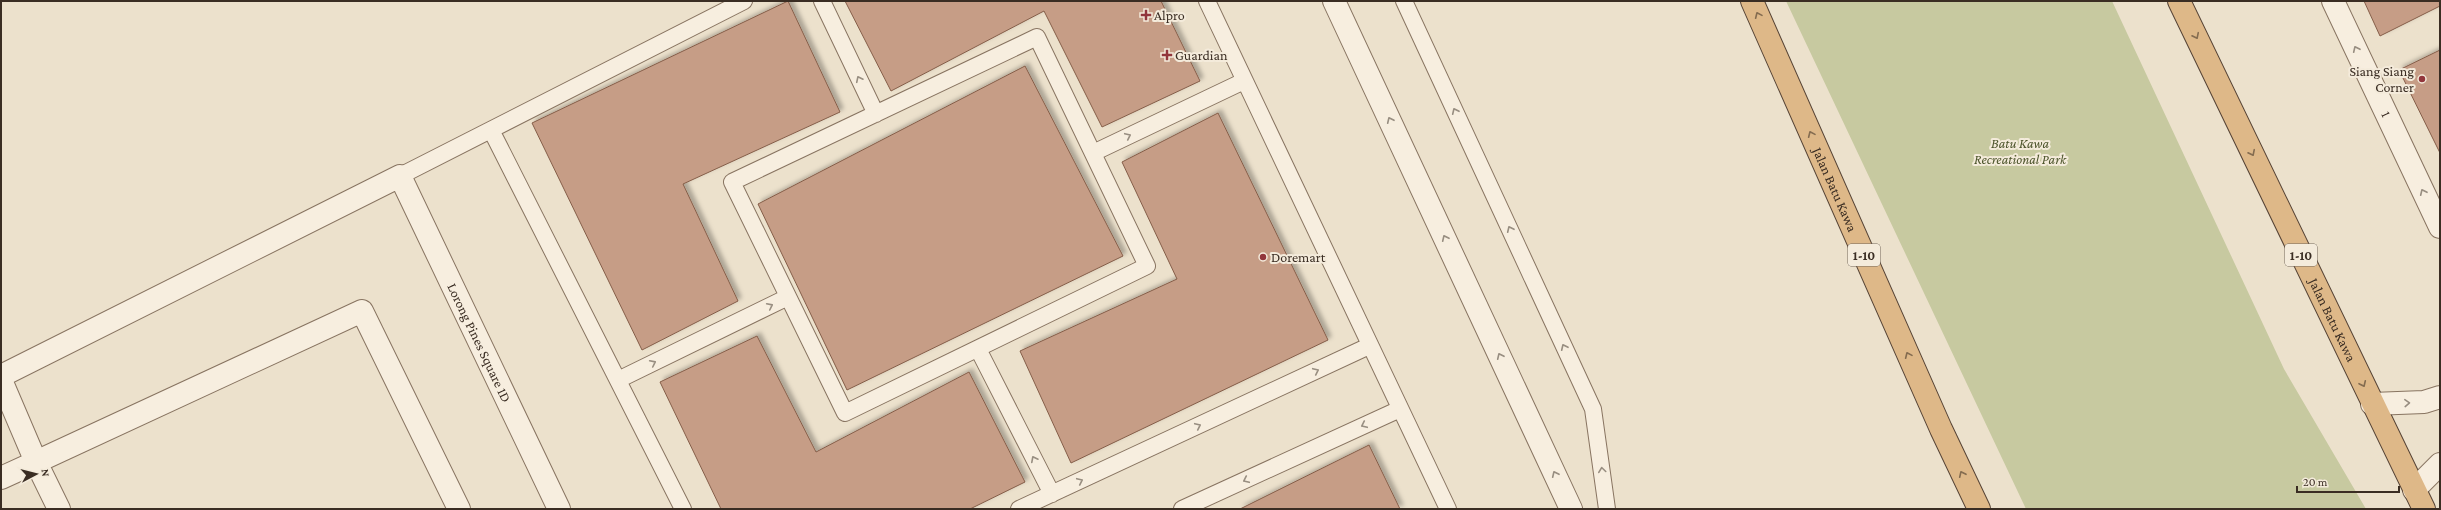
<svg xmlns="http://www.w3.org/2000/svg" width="2441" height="510" font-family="'Crimson Pro',serif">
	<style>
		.green { fill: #c7c9a0 }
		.building { fill: #c69d86; stroke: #855e49; filter: url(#shadow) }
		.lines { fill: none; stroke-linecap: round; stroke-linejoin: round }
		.service-casing { stroke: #887461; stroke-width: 18 }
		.minor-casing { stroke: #887461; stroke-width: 24 }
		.trunk-casing { stroke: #564335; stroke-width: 24 }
		.service { stroke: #f7eedf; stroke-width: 16 }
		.minor { stroke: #f7eedf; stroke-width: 22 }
		.trunk { stroke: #deb888; stroke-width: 22 }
		.oneway { stroke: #846c50 }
		.oneway2 { stroke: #988e81 }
		.poi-dot { fill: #92363c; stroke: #f4ebdb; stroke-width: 1.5 }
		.labels { text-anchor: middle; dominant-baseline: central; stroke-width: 4; stroke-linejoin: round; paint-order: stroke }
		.shield { fill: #f4ebdb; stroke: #72665a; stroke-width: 1 }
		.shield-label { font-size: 13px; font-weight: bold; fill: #3a2d23 }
		.poi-label { font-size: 14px; fill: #3a2d23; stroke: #f4ebdb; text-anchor: start }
		.street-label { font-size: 14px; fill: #3a2d23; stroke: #f4ebdb }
		.park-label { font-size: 14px; font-style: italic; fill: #4c542b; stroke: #f4ebdb }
	</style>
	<defs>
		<filter id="shadow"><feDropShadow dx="3.5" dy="-3.5" stdDeviation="2" flood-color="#0004"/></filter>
	</defs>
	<rect width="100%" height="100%" fill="#ece1cc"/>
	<path class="green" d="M 1786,1 L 2112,1 L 2284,369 L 2366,509 L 2026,509 Z"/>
	<path class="building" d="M 788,1 L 840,112 L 683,184 L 738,301 L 642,350 L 532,123 Z
		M 845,1 L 1161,1 L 1200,81 L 1102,127 L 1044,11 L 891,91 Z
		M 2364,1 L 2440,1 L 2440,6 L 2380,36 Z
		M 2440,50 L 2440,153 L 2399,70 Z
		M 1025,66 L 1123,256 L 847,390 L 758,204 Z
		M 1218,113 L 1328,340 L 1071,463 L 1020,351 L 1177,279 L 1122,162 Z
		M 757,336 L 816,452 L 969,372 L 1025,482 L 970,509 L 721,509 L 660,382 Z
		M 1369,445 L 1400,509 L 1240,509 Z"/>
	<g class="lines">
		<defs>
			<path id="service" d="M 822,1 L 876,114
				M 1207,1 L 1448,509
				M 1404,1 L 1593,409 L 1607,509
				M 1037,37 L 1147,266 L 845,413 L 732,182 Z
				M 491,130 L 683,509
				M 1093,153 L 1244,81
				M 400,176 L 744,1
				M 978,349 L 1052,494
				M 618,380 L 788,297
				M 1019,509 L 1369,346
				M 1182,509 L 1400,409"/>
			<g id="minor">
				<path d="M 1334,1 L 1571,509"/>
				<path id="s1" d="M 2333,1 L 2440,227"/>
				<path id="s2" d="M 1,376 L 400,176 L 559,509"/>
				<path d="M 1,380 L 36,462 L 1,478"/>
				<path d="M 2372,404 L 2424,402 L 2440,397"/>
				<path d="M 2414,490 L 2440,464"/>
				<path d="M 59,509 L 36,462 L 362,311 L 459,509"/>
			</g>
			<g id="trunk">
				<path id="s3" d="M 1752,1 L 1941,429 L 1979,509"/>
				<path id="s4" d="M 2179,1 L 2424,509"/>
			</g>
		</defs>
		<use href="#service" class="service-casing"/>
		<use href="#minor" class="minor-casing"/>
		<use href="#trunk" class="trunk-casing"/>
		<use href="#service" class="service"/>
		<use href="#minor" class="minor"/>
		<use href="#trunk" class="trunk"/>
	</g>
	<defs><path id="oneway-chevron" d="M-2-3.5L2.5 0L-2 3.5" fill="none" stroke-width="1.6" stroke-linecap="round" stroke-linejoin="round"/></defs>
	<g class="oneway">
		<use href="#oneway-chevron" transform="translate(1758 15) rotate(-114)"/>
		<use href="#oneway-chevron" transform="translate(2196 36) rotate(64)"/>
		<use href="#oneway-chevron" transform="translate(1811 134) rotate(-114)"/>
		<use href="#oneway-chevron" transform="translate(2252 153) rotate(64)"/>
		<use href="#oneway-chevron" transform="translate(1908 355) rotate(-114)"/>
		<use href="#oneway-chevron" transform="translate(2363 384) rotate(65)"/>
		<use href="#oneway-chevron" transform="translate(1962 474) rotate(-115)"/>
	</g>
	<g class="oneway2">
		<use href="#oneway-chevron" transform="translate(2356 49) rotate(-115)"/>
		<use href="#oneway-chevron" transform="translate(859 79) rotate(-116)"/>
		<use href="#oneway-chevron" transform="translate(1455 111) rotate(-115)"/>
		<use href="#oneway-chevron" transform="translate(1390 120) rotate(-115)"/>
		<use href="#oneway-chevron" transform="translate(1128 136) rotate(-25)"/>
		<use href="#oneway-chevron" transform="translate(2423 192) rotate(-115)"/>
		<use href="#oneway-chevron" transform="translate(1510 229) rotate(-115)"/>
		<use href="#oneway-chevron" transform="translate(1445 238) rotate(-115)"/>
		<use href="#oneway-chevron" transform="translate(770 306) rotate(-26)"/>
		<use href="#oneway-chevron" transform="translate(1564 347) rotate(-115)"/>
		<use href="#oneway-chevron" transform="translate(1500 356) rotate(-115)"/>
		<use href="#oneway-chevron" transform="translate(653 363) rotate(-26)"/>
		<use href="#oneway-chevron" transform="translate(1316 371) rotate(-25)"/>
		<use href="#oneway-chevron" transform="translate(2407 403) rotate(-3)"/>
		<use href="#oneway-chevron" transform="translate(1364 425) rotate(155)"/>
		<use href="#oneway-chevron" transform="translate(1198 426) rotate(-25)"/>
		<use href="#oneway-chevron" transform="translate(1034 459) rotate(-117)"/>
		<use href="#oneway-chevron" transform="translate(1602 470) rotate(-98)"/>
		<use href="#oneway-chevron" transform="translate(1555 474) rotate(-115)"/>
		<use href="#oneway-chevron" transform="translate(1246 480) rotate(155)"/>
		<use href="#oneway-chevron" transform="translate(1080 481) rotate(-25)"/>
	</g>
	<g class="poi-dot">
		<path d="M1144 9h4v4h4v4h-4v4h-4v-4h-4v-4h4z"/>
		<path d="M1165 49h4v4h4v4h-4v4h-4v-4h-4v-4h4z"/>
		<circle cx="2422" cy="79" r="4"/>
		<circle cx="1263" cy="257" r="4"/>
	</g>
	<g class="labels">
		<g class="shield">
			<rect x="1848" y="244" width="32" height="22" rx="3"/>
			<rect x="2285" y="244" width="32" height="22" rx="3"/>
		</g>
		<g class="shield-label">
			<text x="1864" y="255">1-10</text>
			<text x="2301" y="255">1-10</text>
		</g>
		<g class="poi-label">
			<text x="1154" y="15">Alpro</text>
			<text x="1175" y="55">Guardian</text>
			<text x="2414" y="71" text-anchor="end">Siang Siang<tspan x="2414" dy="16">Corner</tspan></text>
			<text x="1271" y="257">Doremart</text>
		</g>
		<g class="street-label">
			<text stroke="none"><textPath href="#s1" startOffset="125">1</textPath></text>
			<text stroke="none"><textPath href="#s3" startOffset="206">Jalan Batu Kawa</textPath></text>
			<text stroke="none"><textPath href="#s4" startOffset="354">Jalan Batu Kawa</textPath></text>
			<text stroke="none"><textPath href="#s2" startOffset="631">Lorong Pines Square 1D</textPath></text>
		</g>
		<g class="park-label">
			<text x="2020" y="143">Batu Kawa<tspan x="2020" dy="16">Recreational Park</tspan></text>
		</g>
	</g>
	<rect width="2441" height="510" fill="none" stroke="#3a2d23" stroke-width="4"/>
	<g transform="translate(36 474) rotate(83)" stroke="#f4ebdb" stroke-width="3" paint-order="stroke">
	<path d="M0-3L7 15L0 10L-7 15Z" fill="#3a2d23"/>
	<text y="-6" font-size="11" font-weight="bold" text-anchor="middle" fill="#3a2d23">N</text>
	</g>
	<path d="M2297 486v6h102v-6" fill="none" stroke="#3a2d23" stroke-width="2"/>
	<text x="2303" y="486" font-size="12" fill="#3a2d23" stroke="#f4ebdb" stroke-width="3" paint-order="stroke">20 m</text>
</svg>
